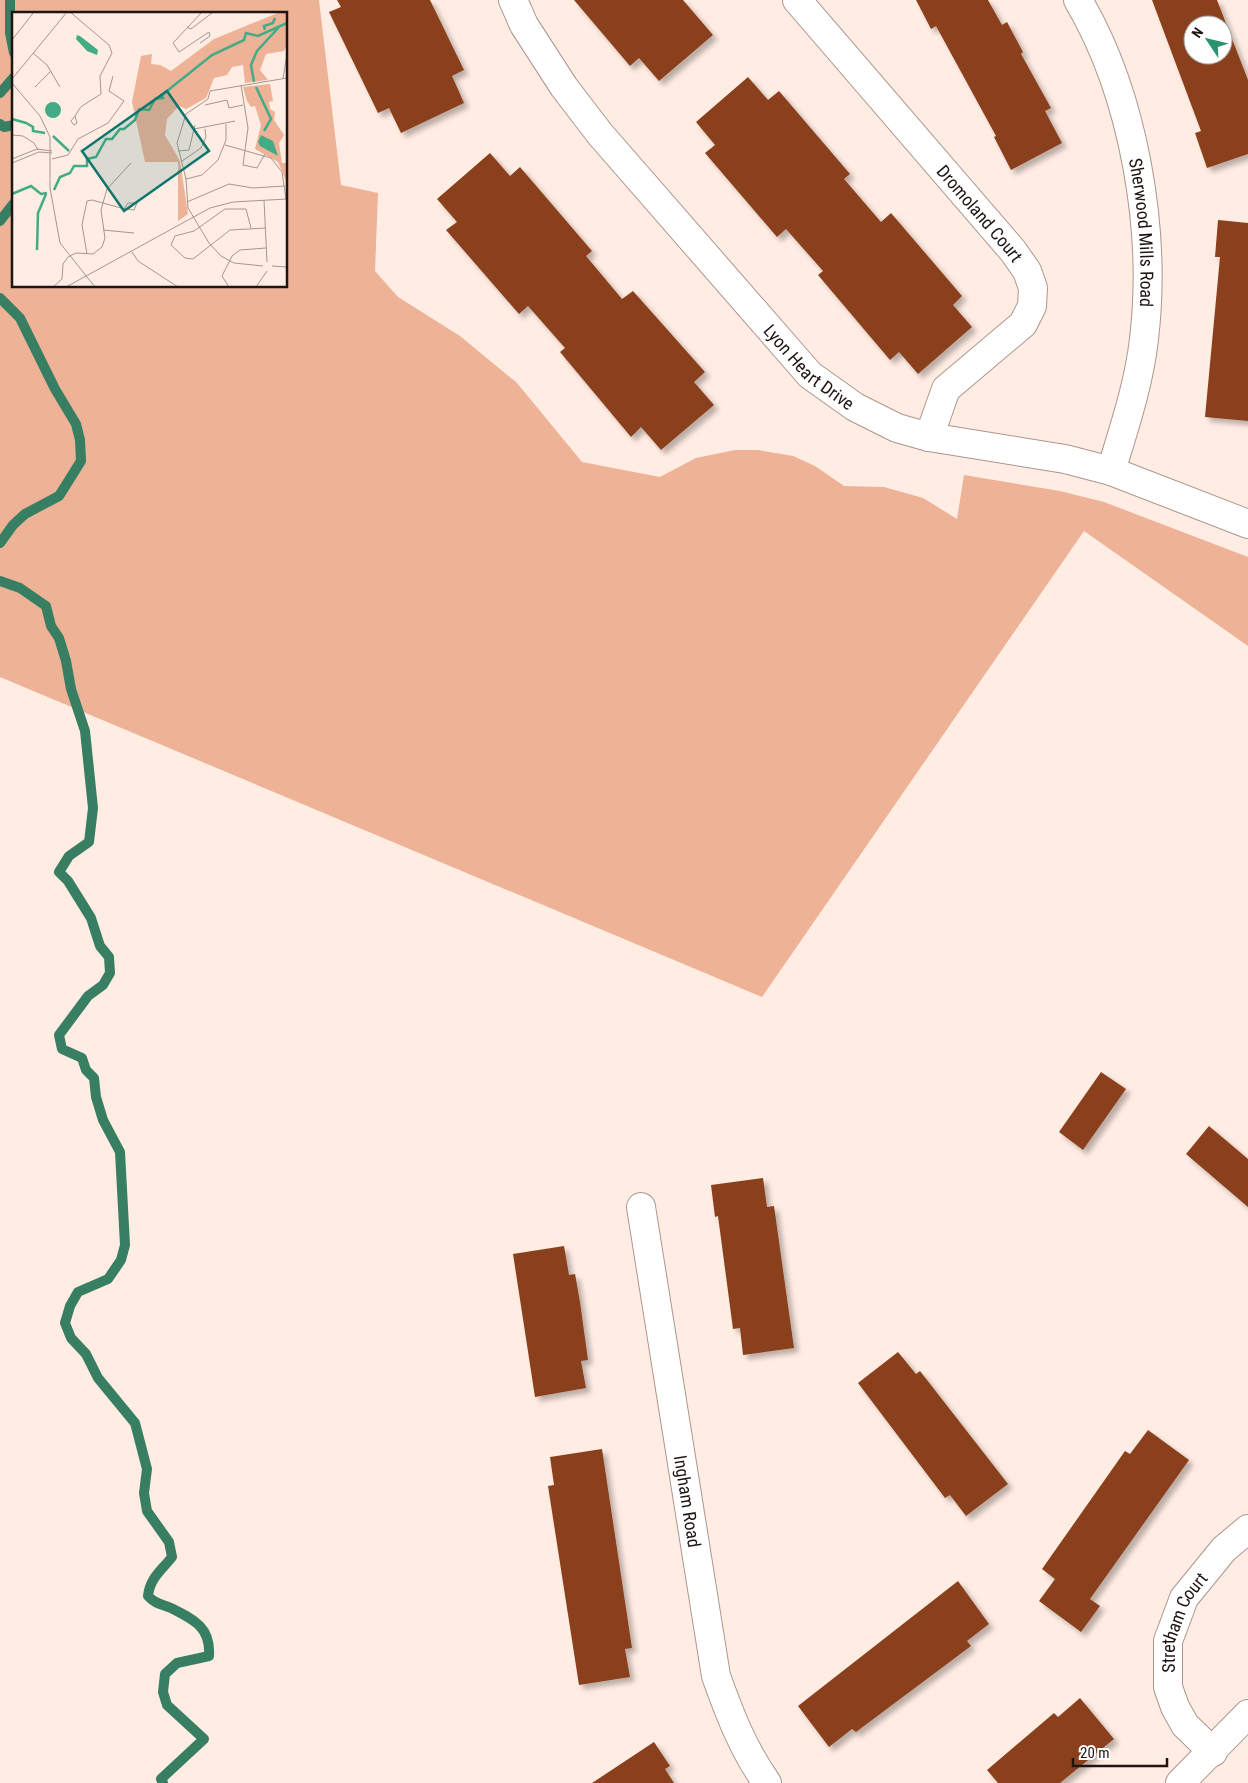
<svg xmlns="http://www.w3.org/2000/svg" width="1248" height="1783" font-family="'Roboto Condensed',sans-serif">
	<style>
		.green { fill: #eeb297; fill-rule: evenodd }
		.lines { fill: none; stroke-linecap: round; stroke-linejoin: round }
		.stream { stroke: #387e62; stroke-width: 10 }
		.building { fill: #8a411b; fill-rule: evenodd; filter: url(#shadow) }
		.minor-casing { stroke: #ac968c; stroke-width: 30 }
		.minor { stroke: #fff; stroke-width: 28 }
		.labels { text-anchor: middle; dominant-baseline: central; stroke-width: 5; stroke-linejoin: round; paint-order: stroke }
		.street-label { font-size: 18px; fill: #1d1512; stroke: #fff }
		.inset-river { fill: none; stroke: #43ab85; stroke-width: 2.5 }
		.inset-road { fill: none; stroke: #a5968f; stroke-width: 1 }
		.view { fill: #0f766e; fill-opacity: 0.15; stroke: #0f766e; stroke-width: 2.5 }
		.inset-edge { fill: none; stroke: #1d1512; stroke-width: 2.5 }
	</style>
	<defs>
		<filter id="shadow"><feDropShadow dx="4.5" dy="4.5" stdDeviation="2.5" flood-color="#0004"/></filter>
	</defs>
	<rect width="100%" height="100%" fill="#ffece3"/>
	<path class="green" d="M 0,0 L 319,0 L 341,185 L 378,193 L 375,271 L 398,297 L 460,336 L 517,383 L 582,462 L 660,477 L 696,458 L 735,450 L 758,450 L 793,456 L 815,466 L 844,486 L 884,487 L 923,498 L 957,519 L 964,475 L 1060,491 L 1104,502 L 1248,557 L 1248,646 L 1084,531 L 762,997 L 0,677 ZM 14,14 L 286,14 L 286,286 L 14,286 Z"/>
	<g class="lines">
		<path class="stream" d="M 10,0 L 10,33 L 14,53
			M 0,93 L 14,77
			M 0,124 L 4,127 L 14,125
			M 0,221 L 14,203
			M 0,298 L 20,318 L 55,389 L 76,424 L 80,440 L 81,461 L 59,496 L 25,514 L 13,525 L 0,543
			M 0,581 L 20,588 L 46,606 L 51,626 L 59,638 L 66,661 L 71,689 L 85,731 L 93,808 L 89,842 L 69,856 L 59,872 L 68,881 L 91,918 L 100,946 L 109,957 L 110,973 L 103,985 L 88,996 L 59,1035 L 62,1049 L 82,1058 L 86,1070 L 94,1078 L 96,1097 L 103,1120 L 120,1152 L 125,1245 L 121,1260 L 108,1279 L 78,1292 L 70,1306 L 65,1323 L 71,1338 L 86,1354 L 98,1378 L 135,1423 L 147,1469 L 144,1493 L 147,1511 L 169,1542 L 172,1557 C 161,1571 150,1578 148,1596 C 155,1604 162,1604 171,1608 C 195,1620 211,1628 209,1656 L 177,1663 L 165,1674 L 163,1692 L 167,1705 L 204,1739 L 161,1779 L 163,1783"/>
	</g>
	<path class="building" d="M 337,0 L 430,0 L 464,70 L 452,76 L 464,103 L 401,133 L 389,108 L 378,113 L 329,12 L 341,7 Z
		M 574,0 L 683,0 L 713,35 L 659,81 L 639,58 L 630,66 Z
		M 916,0 L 988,0 L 1002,25 L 1007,22 L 1023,52 L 1021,54 L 1051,108 L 1045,111 L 1062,143 L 1011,170 L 994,137 L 996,136 L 936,26 L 931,29 Z
		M 1152,0 L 1217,0 L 1248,80 L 1248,154 L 1207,168 L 1195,133 L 1201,131 ZM 1193,25 L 1223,25 L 1223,55 L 1193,55 Z
		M 748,77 L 768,100 L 779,91 L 850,174 L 844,179 L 881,222 L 891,213 L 962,296 L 953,305 L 972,327 L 918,374 L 899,352 L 890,360 L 818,275 L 823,271 L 786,229 L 777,237 L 705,153 L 715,145 L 696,122 Z
		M 490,153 L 510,176 L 520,167 L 592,251 L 586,256 L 622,299 L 633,291 L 705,372 L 694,382 L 714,405 L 661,450 L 641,427 L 631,437 L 560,352 L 565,348 L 528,306 L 519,314 L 446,230 L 457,222 L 437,199 Z
		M 1218,220 L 1248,223 L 1248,421 L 1205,417 L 1220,257 L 1215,257 Z
		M 1101,1072 L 1126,1089 L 1083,1150 L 1059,1132 Z
		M 1209,1126 L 1248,1159 L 1248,1207 L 1186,1154 Z
		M 763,1178 L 767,1207 L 774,1206 L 794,1348 L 743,1355 L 740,1328 L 733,1329 L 718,1216 L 715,1217 L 711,1185 Z
		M 564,1246 L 569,1275 L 575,1274 L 580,1302 L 588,1360 L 581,1361 L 586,1388 L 535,1397 L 513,1254 Z
		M 898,1352 L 916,1374 L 920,1371 L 1008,1484 L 966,1516 L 950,1495 L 945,1498 L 858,1383 Z
		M 1148,1430 L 1189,1460 L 1090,1599 L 1100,1606 L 1081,1632 L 1039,1601 L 1055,1579 L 1042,1569 L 1125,1451 L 1130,1454 Z
		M 602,1449 L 632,1648 L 625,1649 L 630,1677 L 579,1685 L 548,1486 L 554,1485 L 550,1457 Z
		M 958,1581 L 989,1624 L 967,1641 L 971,1646 L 856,1732 L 852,1729 L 829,1747 L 798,1706 Z
		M 1080,1698 L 1114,1739 L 1060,1783 L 998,1783 L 987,1770 L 1054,1713 L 1058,1717 Z
		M 654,1742 L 670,1766 L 665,1769 L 674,1783 L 592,1783 Z"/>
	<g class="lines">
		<defs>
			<g id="minor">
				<path id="s1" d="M 513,0 L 524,25 L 564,87 L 600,134 L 810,375 L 855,407 L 897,428 L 929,437 L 1065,459 L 1111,471 L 1248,524"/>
				<path id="s2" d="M 797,0 L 1013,251 L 1027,271 L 1033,288 L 1032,306 L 1023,324 L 946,389 L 929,437"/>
				<path id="s3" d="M 1078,0 C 1134,95 1157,230 1144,339 C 1139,384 1124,428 1111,471"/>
				<path id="s4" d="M 641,1207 L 716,1676 C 730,1715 743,1749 767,1783"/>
				<path id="s5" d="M 1213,1752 L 1185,1725 L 1175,1707 L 1168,1687 L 1168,1641 L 1184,1598 L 1224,1549 L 1248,1529"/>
				<path d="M 1180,1783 L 1248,1714"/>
			</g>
		</defs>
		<use href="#minor" class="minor-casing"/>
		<use href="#minor" class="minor"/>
	</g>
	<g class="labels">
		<g class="street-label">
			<text stroke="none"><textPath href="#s2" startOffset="281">Dromoland Court</textPath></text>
			<text stroke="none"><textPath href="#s3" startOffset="244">Sherwood Mills Road</textPath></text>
			<text stroke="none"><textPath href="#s1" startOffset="474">Lyon Heart Drive</textPath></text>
			<text stroke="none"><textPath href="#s4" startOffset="298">Ingham Road</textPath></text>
			<text stroke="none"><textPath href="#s5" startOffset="149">Stretham Court</textPath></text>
		</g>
	</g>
	<g transform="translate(12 12)">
		<rect width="275" height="275" fill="#ffece3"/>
		<path d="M 268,0 L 275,0 L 275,33 L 272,39 L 254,42 L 248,58 L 256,68 L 233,71 L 231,53 L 220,55 L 215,63 L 202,66 L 194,86 L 174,97 L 167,94 L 155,107 L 153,123 L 168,149 L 176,202 L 166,209 L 166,150 L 133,150 L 120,90 L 129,44 L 140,42 L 139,52 L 148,53 L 159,59 L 202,27 ZM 258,72 L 261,89 L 257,90 L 258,97 L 263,100 L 262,108 L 272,123 L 267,131 L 270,151 L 275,151 L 275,171 L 266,150 L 243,137 L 249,113 L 243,94 L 239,95 L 235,89 L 231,75 Z" fill="#eeb297"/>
		<path d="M 68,24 L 86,38 L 85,43 L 75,39 L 64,27 L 65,23 ZM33 98a8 8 0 1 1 16 0a8 8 0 1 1-16 0ZM 249,123 L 261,129 L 266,144 L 248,134 L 246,130 Z" fill="#43ab85"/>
		<path class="inset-river" d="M 253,18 L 252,14 L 261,11 L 263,6M 242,70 L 239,53 L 245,39 L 268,14M 244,75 L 259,107 L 252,119M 0,107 L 14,111 L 21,115 L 21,119 L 33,121M 41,124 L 57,139M 42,178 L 48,165 L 58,161 L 62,154 L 75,154 L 75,147 L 84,145 L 94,127 L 100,127 L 108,117 L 112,117 L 123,108 L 127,97 L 137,98 L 143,87 L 151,86 L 150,83 L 200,43 L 232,28 L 234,21 L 246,24 L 275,11M 0,182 L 19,174 L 29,182 L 35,181M 25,238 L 26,201 L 34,182"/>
		<path class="inset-road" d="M 58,0 L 97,33 L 100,41 L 88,64 L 89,82 L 70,94 L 68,96 L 63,104 L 59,109 L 62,113 L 65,111 L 63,104M 175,15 L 179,17 L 200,1M 0,28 L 22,0M 188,31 L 198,24 L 197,20 L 167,40 L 161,31 L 190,0M 21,41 L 35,53 L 48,75M 0,67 L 55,0M 271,67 L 275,42M 0,71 L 28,104 L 38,125 L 38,176 L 48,231 L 83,275M 229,73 L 236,116 L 231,153 L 245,156 L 253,142M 23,75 L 39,59M 193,93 L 215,88 L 217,96 L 231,93M 182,117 L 223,109M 0,123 L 11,124 L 22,131 L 26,138M 213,133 L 259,146 L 270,160 L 274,187M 166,139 L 177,138 L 183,113M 0,147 L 25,137 L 40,139M 40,147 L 56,143 L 66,127 L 96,111 L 112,89 L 97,79 L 101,64M 170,149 L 189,136 L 194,125 L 193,117M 0,151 L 27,140 L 40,141M 174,167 L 190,163 L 206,148 L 214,128 L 214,112M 252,188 L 255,250M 175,190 L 217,172 L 241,176 L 273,174M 239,216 L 234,197 L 213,197 L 182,219 L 163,224 L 159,233 L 173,246 L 181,247 L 218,218 L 254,216M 91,218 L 122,221M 120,240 L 126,249 L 166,275M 75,242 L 70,213 L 75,189 L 80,188 L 109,196 L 112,197 L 115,197 L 122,198 L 125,191 L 116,191 L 112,197M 251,254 L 222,251 L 209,244 L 197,231 L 176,196 L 174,167 L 165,131 L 174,102 L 196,87 L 198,79 L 275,66M 260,254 L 275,255M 41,275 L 50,267 L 51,252 L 56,245 L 64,241 L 81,242 L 90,235 L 93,226 L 89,198 L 95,177 L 119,151M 54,275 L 198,196 L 221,190 L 275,187M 217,275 L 210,264 L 220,244 L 228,238 L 254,236M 244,275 L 255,259"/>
		<path class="view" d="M 155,79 L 197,139 L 112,199 L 70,139 Z"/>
		<rect width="275" height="275" class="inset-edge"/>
	</g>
	<g transform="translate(1208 40) rotate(305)"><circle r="24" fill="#ffffff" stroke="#a5a1a0"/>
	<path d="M0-4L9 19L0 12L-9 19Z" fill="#2a926f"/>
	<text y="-8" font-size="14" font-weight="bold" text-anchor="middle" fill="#1d1512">N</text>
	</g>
	<path d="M1073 1758v8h94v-8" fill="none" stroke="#1d1512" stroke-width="2.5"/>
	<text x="1080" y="1758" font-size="15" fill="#1d1512" stroke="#ffffff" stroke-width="4" paint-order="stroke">20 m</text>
</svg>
